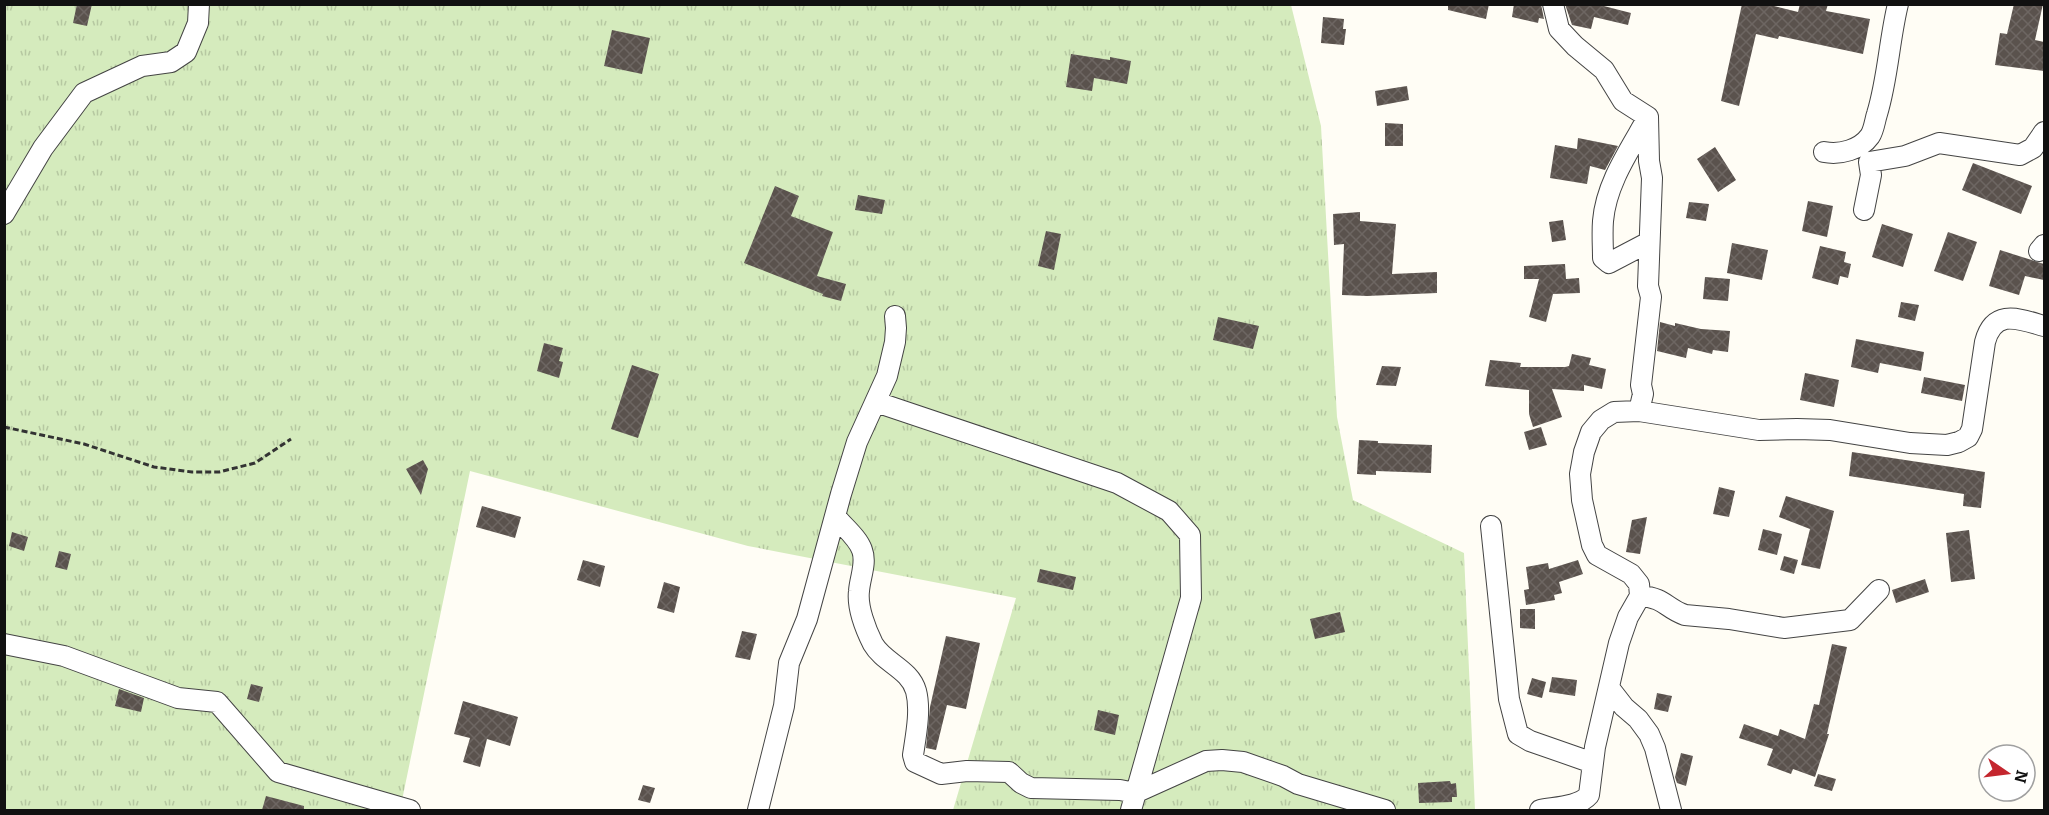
<svg xmlns="http://www.w3.org/2000/svg" width="2049" height="815" font-family="Bitter,serif">
	<style>
		.grass { fill: url(#grass-tufts) }
		.building { fill: url(#building-cross-hatch) }
		.lines { fill: none; stroke-linecap: round; stroke-linejoin: round }
		.minor-casing { stroke: #444; stroke-width: 22 }
		.path { stroke: #333; stroke-width: 3; stroke-dasharray: 6 3; stroke-linecap: butt }
		.minor { stroke: #fff; stroke-width: 20 }
	</style>
	<defs>
		<pattern id="grass-tufts" width="24" height="20" patternUnits="userSpaceOnUse" patternTransform="scale(1.5)"><rect width="24" height="20" fill="#d5ebbd"/><path d="M3 7l-1-3M5 7V3M7 7l1-3M15 17l-1-3M17 17v-4M19 17l1-3" fill="none" stroke="#b6c8a1"/></pattern>
		<pattern id="building-cross-hatch" width="8" height="8" patternUnits="userSpaceOnUse" patternTransform="scale(1.5)"><rect width="8" height="8" fill="#5a524d"/><path d="M0 0l8 8M0 8l8-8" fill="none" stroke="#6d6662"/></pattern>
	</defs>
	<rect width="100%" height="100%" fill="#fffdf5"/>
	<path class="grass" d="M 5,5 L 1291,5 L 1321,126 L 1337,417 L 1353,500 L 1464,553 L 1475,810 L 953,810 L 1016,598 L 748,546 L 470,471 L 400,810 L 5,810 Z"/>
	<path class="building" d="M 77,4 L 92,4 L 87,26 L 73,23 Z
		M 1448,4 L 1489,4 L 1486,19 L 1448,10 Z
		M 1514,4 L 1541,4 L 1544,19 L 1539,18 L 1538,23 L 1512,17 Z
		M 1565,4 L 1596,4 L 1631,13 L 1628,25 L 1594,17 L 1591,29 L 1572,25 Z
		M 1742,4 L 1766,4 L 1798,12 L 1800,4 L 1828,4 L 1826,11 L 1870,19 L 1863,54 L 1779,36 L 1778,39 L 1756,34 L 1739,106 L 1721,101 Z
		M 2014,4 L 2043,4 L 2035,40 L 2044,42 L 2044,71 L 1995,65 L 2000,33 L 2007,34 Z
		M 1323,17 L 1344,19 L 1343,29 L 1346,29 L 1344,45 L 1321,43 Z
		M 612,30 L 650,38 L 642,74 L 604,66 Z
		M 1071,54 L 1110,60 L 1110,57 L 1131,61 L 1127,84 L 1094,78 L 1092,91 L 1066,87 Z
		M 1407,86 L 1409,100 L 1377,106 L 1375,91 Z
		M 1385,123 L 1403,124 L 1403,146 L 1385,146 Z
		M 1578,138 L 1618,146 L 1605,170 L 1590,166 L 1587,184 L 1550,178 L 1555,145 L 1577,149 Z
		M 1715,147 L 1736,180 L 1718,192 L 1697,159 Z
		M 1973,163 L 2032,186 L 2021,214 L 1962,190 Z
		M 775,186 L 799,196 L 791,216 L 833,232 L 817,276 L 846,284 L 841,301 L 822,296 L 823,294 L 744,263 Z
		M 858,195 L 885,200 L 882,214 L 855,210 Z
		M 1808,201 L 1833,206 L 1827,237 L 1802,231 Z
		M 1689,202 L 1709,204 L 1706,221 L 1686,218 Z
		M 1360,212 L 1360,221 L 1396,224 L 1392,274 L 1437,272 L 1437,293 L 1367,296 L 1342,295 L 1344,244 L 1334,245 L 1333,214 Z
		M 1563,220 L 1566,240 L 1552,242 L 1549,222 Z
		M 1882,224 L 1913,234 L 1903,267 L 1872,257 Z
		M 1046,231 L 1061,234 L 1054,270 L 1038,266 Z
		M 1948,232 L 1977,242 L 1963,281 L 1934,271 Z
		M 1732,243 L 1768,250 L 1762,280 L 1727,273 Z
		M 1820,246 L 1846,252 L 1844,262 L 1851,264 L 1848,278 L 1840,276 L 1838,285 L 1812,278 Z
		M 2000,250 L 2044,264 L 2044,280 L 2025,276 L 2019,295 L 1989,286 Z
		M 1565,264 L 1566,279 L 1579,278 L 1580,293 L 1553,294 L 1546,322 L 1529,317 L 1539,279 L 1524,279 L 1524,266 Z
		M 1705,277 L 1730,279 L 1728,301 L 1703,299 Z
		M 1901,302 L 1919,305 L 1915,321 L 1898,317 Z
		M 1218,317 L 1259,326 L 1253,349 L 1213,340 Z
		M 1660,322 L 1675,326 L 1675,323 L 1701,329 L 1730,331 L 1728,352 L 1713,350 L 1712,354 L 1688,348 L 1686,358 L 1657,351 Z
		M 1856,339 L 1924,352 L 1921,371 L 1880,363 L 1878,373 L 1851,367 Z
		M 544,343 L 563,348 L 559,361 L 563,362 L 559,378 L 537,371 Z
		M 1572,354 L 1591,358 L 1589,365 L 1606,369 L 1602,389 L 1584,385 L 1584,391 L 1552,389 L 1562,417 L 1533,427 L 1529,414 L 1529,390 L 1485,386 L 1490,360 L 1521,363 L 1520,367 L 1565,367 L 1569,366 Z
		M 632,365 L 659,374 L 638,438 L 611,429 Z
		M 1382,366 L 1401,367 L 1396,386 L 1376,385 Z
		M 1805,373 L 1839,380 L 1834,407 L 1800,400 Z
		M 1924,377 L 1965,385 L 1962,401 L 1921,393 Z
		M 1541,427 L 1547,445 L 1529,450 L 1524,432 Z
		M 1359,440 L 1378,441 L 1378,443 L 1432,445 L 1431,473 L 1376,471 L 1376,475 L 1357,474 Z
		M 1852,452 L 1985,472 L 1981,508 L 1963,506 L 1964,494 L 1849,476 Z
		M 423,460 L 428,469 L 421,495 L 406,469 Z
		M 1719,487 L 1735,491 L 1729,517 L 1713,514 Z
		M 1786,496 L 1834,511 L 1820,569 L 1801,565 L 1810,529 L 1779,517 Z
		M 482,506 L 521,517 L 515,538 L 476,527 Z
		M 1647,517 L 1640,554 L 1626,552 L 1632,520 Z
		M 1763,529 L 1782,534 L 1777,555 L 1758,550 Z
		M 1969,530 L 1975,579 L 1951,582 L 1946,533 Z
		M 12,532 L 28,537 L 24,551 L 9,546 Z
		M 59,551 L 71,554 L 67,570 L 55,567 Z
		M 1784,556 L 1798,560 L 1794,574 L 1780,570 Z
		M 583,560 L 605,566 L 600,587 L 577,580 Z
		M 1578,560 L 1583,574 L 1559,582 L 1562,593 L 1554,595 L 1555,600 L 1526,605 L 1524,590 L 1529,589 L 1526,567 L 1548,563 L 1549,569 Z
		M 1040,569 L 1076,577 L 1073,590 L 1037,582 Z
		M 1925,579 L 1929,592 L 1896,603 L 1892,590 Z
		M 664,582 L 680,587 L 674,613 L 657,608 Z
		M 1520,609 L 1535,609 L 1535,629 L 1520,628 Z
		M 1340,612 L 1345,632 L 1315,639 L 1310,619 Z
		M 742,631 L 757,634 L 750,660 L 735,657 Z
		M 946,636 L 980,643 L 966,709 L 947,705 L 936,750 L 926,748 L 930,707 Z
		M 1832,644 L 1847,647 L 1827,734 L 1829,734 L 1815,777 L 1793,769 L 1791,774 L 1767,765 L 1773,749 L 1739,738 L 1744,724 L 1778,736 L 1780,729 L 1805,739 L 1814,704 L 1819,705 Z
		M 1552,677 L 1577,680 L 1575,696 L 1549,692 Z
		M 1532,678 L 1546,682 L 1542,698 L 1527,694 Z
		M 251,684 L 263,687 L 259,702 L 247,699 Z
		M 119,689 L 144,698 L 141,712 L 115,706 Z
		M 1657,693 L 1672,696 L 1668,712 L 1654,709 Z
		M 463,701 L 518,717 L 510,746 L 487,739 L 480,767 L 463,762 L 470,738 L 454,734 Z
		M 1098,710 L 1119,715 L 1115,735 L 1094,730 Z
		M 1681,753 L 1693,756 L 1686,786 L 1677,783 L 1675,777 Z
		M 1818,774 L 1836,779 L 1832,791 L 1814,786 Z
		M 1450,781 L 1451,784 L 1456,783 L 1457,797 L 1452,797 L 1452,802 L 1419,803 L 1418,783 Z
		M 643,785 L 655,788 L 650,803 L 638,800 Z
		M 266,796 L 304,806 L 304,810 L 262,810 Z"/>
	<g class="lines">
		<defs>
			<path id="minor" d="M 1553,4 L 1559,29 L 1575,46 L 1604,70 L 1623,101 L 1648,117
				M 1647,119 C 1629,151 1606,184 1603,221 C 1602,233 1603,246 1603,258 L 1609,263 L 1649,242
				M 1824,152 C 1840,155 1860,150 1870,136 C 1874,130 1875,120 1877,114 C 1888,78 1889,41 1898,4
				M 1864,210 L 1871,175 L 1869,162 L 1905,156 L 1939,143 L 2020,155 L 2033,148 L 2044,132
				M 4,214 L 43,148 L 84,93 L 142,66 L 171,62 L 186,52 L 198,23 L 199,4
				M 2039,251 L 2044,245
				M 876,402 L 1117,483 L 1169,511 L 1190,535 L 1191,598 L 1131,810
				M 1639,411 L 1643,394 L 1641,385 L 1651,297 L 1648,286 L 1652,178 L 1649,161 L 1648,117
				M 836,517 C 844,527 858,538 862,550 C 867,563 860,577 859,591 C 857,607 866,630 873,644 C 884,663 910,669 916,691 C 921,710 916,735 913,755 L 915,762 L 941,774 L 967,771 L 1009,772 L 1021,783 L 1031,788 L 1120,790 L 1135,793 L 1206,761 L 1222,760 L 1243,762 L 1283,776 L 1298,784 L 1385,810
				M 1491,526 L 1509,699 L 1518,734 L 1530,741 L 1593,763
				M 1640,596 C 1666,598 1665,608 1685,615 L 1729,619 L 1784,628 L 1850,620 L 1879,590
				M 4,644 L 64,656 L 178,698 L 217,702 L 278,772 L 410,810
				M 1610,689 L 1624,707 L 1638,719 L 1649,734 L 1655,748 L 1671,810
				M 758,810 L 784,706 L 789,663 L 807,619 L 841,494 L 857,442 L 887,376 L 895,342 L 896,328 L 895,316
				M 1540,810 C 1555,807 1579,807 1589,795 L 1595,747 L 1619,643 L 1628,617 L 1640,596 L 1639,584 L 1631,574 L 1597,555 L 1592,545 L 1582,500 L 1580,474 L 1584,452 L 1591,432 L 1601,420 L 1614,412 L 1639,411 L 1759,430 L 1797,429 L 1830,430 L 1910,443 L 1947,445 L 1959,442 L 1968,437 L 1972,429 L 1985,342 C 1994,308 2019,319 2044,326"/>
		</defs>
		<use href="#minor" class="minor-casing"/>
		<path class="path" d="M 4,427 L 84,444 L 154,467 L 192,472 L 219,472 L 255,463 L 291,439"/>
		<use href="#minor" class="minor"/>
	</g>
	<rect width="2049" height="815" fill="none" stroke="#111111" stroke-width="12"/>
	<g transform="translate(2007 773) rotate(104)"><circle r="28" fill="#ffffff" stroke="#a0a0a0" stroke-width="1.5"/>
	<path d="M0-4.5L10 22L0 15L-10 22Z" fill="#c4262e"/>
	<text y="-9" font-size="16" font-weight="bold" text-anchor="middle" fill="#111111">N</text>
	</g>
</svg>
